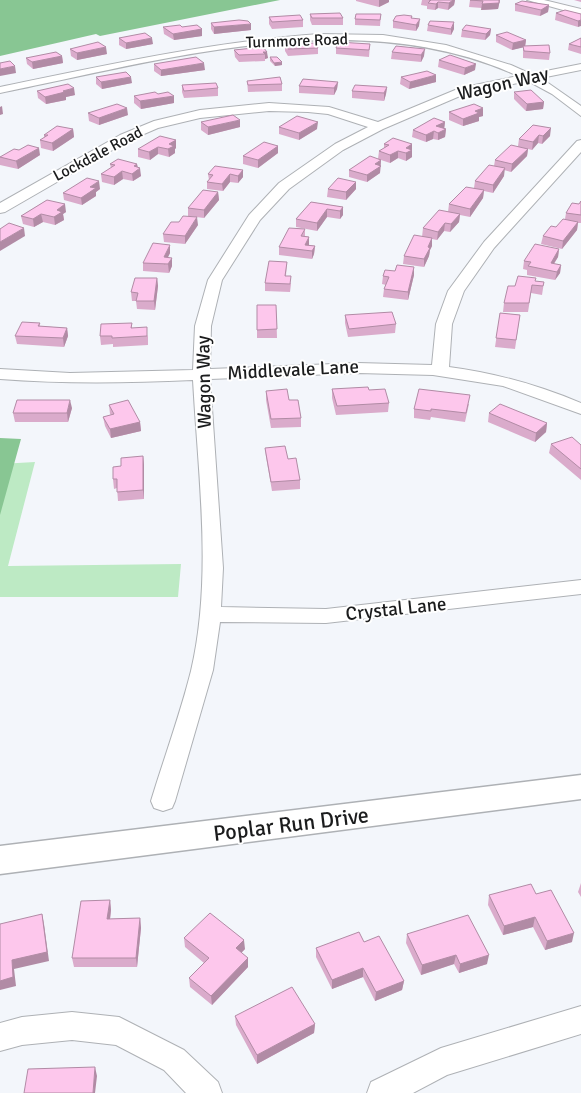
<svg xmlns="http://www.w3.org/2000/svg" width="581" height="1093" font-family="Signika,sans-serif">
	<style>
		.green { fill: #bdeac4 }
		.forest { fill: #88c693 }
		.lines { fill: none; stroke-linecap: round; stroke-linejoin: round }
		.minor-casing { stroke: #aeb1b5; stroke-width: 2 }
		.tertiary-casing { stroke: #aeb1b5; stroke-width: 3 }
		.minor { fill: #fff; fill-rule: evenodd }
		.tertiary { fill: #fff; fill-rule: evenodd }
		.wall { fill: #daabcb }
		.shaded-wall { fill: #b18ba5 }
		.building { fill: #fdc7ec; stroke: #b18ba5 }
		.labels { text-anchor: middle; dominant-baseline: central; stroke-width: 4; stroke-linejoin: round; paint-order: stroke }
		.far-street-label { font-size: 16px; fill: #1b1c1d; stroke: #fff }
		.street-label { font-size: 19px; fill: #1b1c1d; stroke: #fff }
		.near-street-label { font-size: 22px; fill: #1b1c1d; stroke: #fff }
	</style>
	<rect width="100%" height="100%" fill="#f3f6fb"/>
	<path class="green" d="M 35,462 L 8,566 L 181,564 L 178,597 L 0,597 L 0,464 Z"/>
	<path class="forest" d="M 0,0 L 280,0 L 100,36 L 96,34 L 0,56 Z
		M 0,438 L 21,439 L 0,515 Z"/>
	<g class="lines">
		<defs>
			<path id="minor" d="M 527,0 L 544,0 L 581,9 L 581,15 Z
				M 319,34 L 383,35 L 446,45 L 511,65 L 531,74 L 581,64 L 581,70 L 541,78 L 581,106 L 581,116 L 552,94 L 528,81 L 467,93 L 383,129 L 343,150 L 289,189 L 260,220 L 222,280 L 211,326 L 210,369 L 358,363 L 432,365 L 436,324 L 448,291 L 484,242 L 577,141 L 581,140 L 581,152 L 494,248 L 464,291 L 452,324 L 449,367 C 495,373 538,385 581,403 L 581,414 L 503,386 L 433,375 L 358,373 L 210,379 L 223,568 L 221,607 L 326,609 L 581,580 L 581,594 L 326,623 L 220,622 L 213,670 L 175,801 L 172,808 L 163,811 L 154,808 L 151,801 C 164,758 180,715 191,671 C 213,578 198,474 193,380 C 128,383 64,384 0,379 L 0,369 L 70,373 L 193,370 L 195,326 L 208,280 L 249,215 L 279,183 L 335,144 L 368,127 L 328,114 L 308,112 L 269,111 L 200,118 L 158,128 L 128,141 L 5,212 L 0,213 L 0,203 L 120,135 L 154,121 L 200,110 L 269,103 L 329,107 L 378,122 L 460,88 L 518,76 C 358,2 164,60 0,93 L 0,87 C 106,65 211,42 319,34 Z
				M 581,1006 L 581,1034 L 447,1075 L 413,1093 L 367,1093 L 371,1082 L 441,1048 Z
				M 72,1012 L 119,1017 L 184,1050 L 218,1082 L 222,1093 L 186,1093 L 164,1070 L 116,1045 L 72,1040 L 22,1045 L 0,1051 L 0,1023 L 22,1017 Z"/>
			<path id="tertiary" d="M 581,775 L 581,799 L 0,874 L 0,846 Z"/>
		</defs>
		<use href="#minor" class="minor-casing"/>
		<use href="#tertiary" class="tertiary-casing"/>
		<use href="#minor" class="minor"/>
		<use href="#tertiary" class="tertiary"/>
	</g>
	<path class="wall" d="M 356,0 L 389,0 L 389,2 L 379,7 L 356,1 Z
		M 422,0 L 455,0 L 454,5 L 448,10 L 438,8 L 435,10 L 427,9 L 427,6 L 421,5 Z
		M 470,0 L 500,0 L 498,9 L 481,10 L 482,8 L 469,7 Z
		M 574,0 L 581,0 L 581,2 Z
		M 515,4 L 549,5 L 548,12 L 540,16 L 515,11 Z
		M 556,13 L 581,14 L 578,27 L 555,20 Z
		M 310,14 L 343,18 L 343,25 L 312,25 L 310,20 Z
		M 381,14 L 380,26 L 355,25 L 355,19 Z
		M 412,16 L 412,18 L 419,26 L 416,31 L 393,28 L 393,21 Z
		M 269,17 L 303,20 L 303,27 L 272,29 L 269,24 Z
		M 211,23 L 251,30 L 214,34 L 211,29 Z
		M 428,25 L 454,29 L 451,35 L 427,31 Z
		M 163,27 L 182,27 L 202,29 L 202,36 L 174,40 L 164,34 Z
		M 491,29 L 490,35 L 485,40 L 461,37 L 462,30 Z
		M 496,35 L 526,40 L 525,46 L 550,53 L 549,60 L 523,58 L 523,47 L 512,50 L 496,42 Z
		M 119,38 L 153,44 L 126,49 L 119,45 Z
		M 581,38 L 581,54 L 568,50 L 569,44 Z
		M 285,44 L 318,48 L 318,54 L 288,56 L 285,51 Z
		M 370,44 L 369,57 L 336,54 L 336,48 Z
		M 396,46 L 424,56 L 421,62 L 391,59 L 392,52 Z
		M 263,47 L 268,58 L 265,59 L 265,61 L 239,62 L 235,57 L 234,50 Z
		M 70,49 L 107,54 L 77,60 L 71,56 Z
		M 62,56 L 63,63 L 33,69 L 27,64 L 26,58 Z
		M 270,57 L 282,65 L 275,66 L 270,61 Z
		M 439,60 L 475,70 L 464,75 L 438,67 Z
		M 154,64 L 205,70 L 161,76 L 154,71 Z
		M 96,77 L 132,83 L 102,89 L 96,84 Z
		M 401,77 L 436,82 L 409,89 L 400,84 Z
		M 247,81 L 282,84 L 282,91 L 248,92 Z
		M 338,82 L 337,89 L 334,95 L 299,93 L 299,86 Z
		M 182,85 L 218,88 L 218,96 L 184,98 L 182,92 Z
		M 387,87 L 386,94 L 384,101 L 352,98 L 352,91 Z
		M 37,91 L 75,95 L 66,97 L 66,100 L 46,104 L 38,98 Z
		M 514,92 L 544,102 L 543,109 L 526,111 L 514,99 Z
		M 158,94 L 174,103 L 141,109 L 134,103 L 134,96 Z
		M 449,112 L 483,116 L 479,117 L 479,121 L 463,126 L 449,120 Z
		M 88,113 L 128,115 L 99,125 L 89,121 Z
		M 201,122 L 240,127 L 208,135 L 201,130 Z
		M 445,122 L 444,129 L 446,129 L 445,137 L 438,140 L 433,139 L 426,142 L 412,137 L 413,130 Z
		M 533,125 L 550,136 L 542,144 L 538,143 L 532,150 L 528,149 L 527,156 L 511,172 L 504,170 L 504,176 L 493,193 L 484,191 L 483,198 L 470,217 L 460,215 L 459,222 L 450,232 L 444,231 L 437,240 L 432,239 L 432,246 L 430,250 L 429,256 L 424,267 L 403,264 L 404,256 L 422,237 L 423,228 L 448,212 L 449,204 L 474,188 L 475,181 L 494,166 L 495,160 L 518,146 L 519,139 Z
		M 279,127 L 317,129 L 299,140 L 279,134 Z
		M 73,129 L 74,137 L 53,151 L 41,148 L 40,140 L 44,138 L 44,135 Z
		M 176,140 L 176,148 L 175,149 L 175,153 L 169,157 L 158,154 L 150,160 L 138,157 L 138,149 Z
		M 384,144 L 412,144 L 412,157 L 406,161 L 398,158 L 390,163 L 381,160 L 380,173 L 367,182 L 349,177 L 349,170 L 378,159 L 379,151 L 384,149 Z
		M 278,146 L 278,153 L 258,168 L 243,164 L 243,156 Z
		M 40,155 L 18,169 L 0,165 L 0,157 Z
		M 110,164 L 137,164 L 138,168 L 141,176 L 133,181 L 123,179 L 114,185 L 102,182 L 101,174 L 111,168 Z
		M 243,170 L 243,177 L 238,183 L 230,182 L 223,191 L 207,189 L 207,182 L 209,180 L 208,174 Z
		M 356,182 L 356,189 L 346,200 L 327,197 L 328,189 Z
		M 100,189 L 96,192 L 96,196 L 82,205 L 64,200 L 63,193 Z
		M 218,192 L 219,200 L 204,218 L 188,216 L 188,208 Z
		M 47,200 L 66,212 L 63,214 L 64,220 L 55,225 L 43,222 L 34,227 L 23,224 L 21,216 Z
		M 581,201 L 581,223 L 578,223 L 577,230 L 562,249 L 541,244 L 543,236 L 556,227 L 565,219 L 566,213 L 579,204 Z
		M 311,202 L 343,207 L 343,215 L 340,219 L 327,217 L 317,231 L 296,227 L 296,219 Z
		M 198,225 L 185,244 L 164,242 L 163,234 Z
		M 305,229 L 305,236 L 309,237 L 309,245 L 315,246 L 314,254 L 312,259 L 279,255 L 279,247 Z
		M 170,245 L 170,253 L 168,257 L 172,266 L 169,273 L 143,271 L 143,263 Z
		M 559,249 L 558,257 L 554,264 L 561,265 L 560,273 L 555,280 L 527,275 L 527,270 L 523,269 L 524,261 Z
		M 287,262 L 286,276 L 291,284 L 290,292 L 265,291 L 265,283 Z
		M 414,275 L 408,300 L 383,297 L 384,289 L 386,285 L 382,284 L 383,276 Z
		M 157,278 L 158,286 L 155,310 L 137,309 L 136,301 L 132,301 L 131,292 Z
		M 535,281 L 544,282 L 542,295 L 531,293 L 528,312 L 503,312 L 504,303 L 515,286 Z
		M 257,305 L 276,305 L 277,338 L 257,338 Z
		M 500,313 L 520,315 L 515,349 L 495,347 Z
		M 345,315 L 396,324 L 395,333 L 348,337 L 345,323 Z
		M 40,323 L 40,326 L 67,328 L 68,336 L 64,347 L 17,344 L 15,336 Z
		M 132,323 L 132,328 L 148,336 L 148,345 L 113,347 L 113,344 L 101,345 L 100,336 Z
		M 332,389 L 369,390 L 389,403 L 388,412 L 336,415 L 332,398 Z
		M 266,391 L 289,400 L 301,418 L 301,427 L 271,428 L 266,400 Z
		M 469,404 L 465,422 L 431,417 L 430,420 L 414,418 L 414,409 Z
		M 109,405 L 140,422 L 141,431 L 111,438 L 105,426 L 103,417 L 111,415 L 110,414 Z
		M 72,408 L 68,422 L 15,422 L 13,413 Z
		M 489,413 L 547,423 L 546,432 L 535,442 L 488,422 Z
		M 551,444 L 581,445 L 581,480 L 549,453 Z
		M 265,448 L 288,459 L 300,480 L 300,489 L 272,491 L 266,457 Z
		M 143,456 L 144,465 L 144,499 L 118,501 L 117,488 L 114,489 L 113,479 L 121,466 Z
		M 581,883 L 581,897 L 578,892 Z
		M 536,894 L 572,942 L 545,950 L 533,927 L 503,935 L 488,905 L 489,895 Z
		M 110,900 L 111,910 L 110,919 L 140,918 L 141,928 L 137,967 L 74,967 L 72,958 Z
		M 407,934 L 487,964 L 459,973 L 454,964 L 421,975 L 406,943 Z
		M 184,938 L 245,949 L 241,953 L 248,967 L 212,1005 L 190,987 L 189,978 L 204,963 L 185,947 Z
		M 364,942 L 404,981 L 402,990 L 375,1001 L 363,977 L 332,989 L 316,957 L 316,948 Z
		M 235,1016 L 315,1024 L 314,1033 L 257,1064 L 236,1025 Z"/>
	<path class="shaded-wall" d="M 379,0 L 389,0 L 389,2 L 379,7 Z
		M 453,0 L 455,0 L 454,5 L 448,10 L 449,3 Z
		M 500,0 L 498,9 L 481,10 L 482,4 Z
		M 438,2 L 438,8 L 435,10 L 436,4 Z
		M 549,5 L 548,12 L 540,16 L 541,10 Z
		M 420,19 L 419,26 L 416,31 L 416,25 Z
		M 581,20 L 581,26 L 578,27 L 578,21 Z
		M 454,22 L 454,29 L 451,35 L 451,29 Z
		M 251,24 L 251,30 L 214,34 L 214,27 Z
		M 202,29 L 202,36 L 174,40 L 173,34 Z
		M 491,29 L 490,35 L 485,40 L 486,34 Z
		M 152,38 L 153,44 L 126,49 L 126,43 Z
		M 526,40 L 525,47 L 512,50 L 513,43 Z
		M 106,47 L 107,54 L 77,60 L 77,53 Z
		M 425,49 L 424,56 L 421,62 L 421,55 Z
		M 263,52 L 267,52 L 268,58 L 265,59 L 265,54 Z
		M 62,56 L 63,63 L 33,69 L 32,62 Z
		M 282,62 L 282,65 L 275,66 L 274,63 Z
		M 204,63 L 205,70 L 161,76 L 161,70 Z
		M 476,64 L 475,70 L 464,75 L 465,68 Z
		M 15,66 L 16,73 L 0,76 L 0,69 Z
		M 436,75 L 436,82 L 409,89 L 410,82 Z
		M 131,77 L 132,83 L 102,89 L 101,82 Z
		M 338,82 L 337,89 L 334,95 L 334,88 Z
		M 387,87 L 386,94 L 384,101 L 384,93 Z
		M 74,88 L 75,95 L 66,97 L 66,100 L 46,104 L 45,97 L 63,91 Z
		M 174,96 L 174,103 L 141,109 L 140,101 Z
		M 544,102 L 543,109 L 526,111 L 527,104 Z
		M 2,106 L 3,114 L 0,115 L 0,107 Z
		M 127,108 L 128,115 L 99,125 L 99,118 Z
		M 483,108 L 483,116 L 479,117 L 479,121 L 463,126 L 463,119 L 475,111 Z
		M 240,120 L 240,127 L 208,135 L 208,127 Z
		M 318,122 L 317,129 L 299,140 L 299,133 Z
		M 445,122 L 444,130 L 436,126 Z
		M 551,128 L 550,136 L 542,144 L 543,136 Z
		M 73,129 L 74,137 L 53,151 L 52,143 Z
		M 446,129 L 445,137 L 438,140 L 438,133 Z
		M 434,131 L 433,139 L 426,142 L 426,135 Z
		M 539,135 L 538,143 L 532,150 L 533,142 Z
		M 176,140 L 176,148 L 175,149 L 175,153 L 169,157 L 168,149 L 169,144 Z
		M 412,144 L 412,157 L 406,161 L 406,148 Z
		M 278,146 L 278,153 L 258,168 L 258,160 Z
		M 158,147 L 158,154 L 150,160 L 149,152 Z
		M 39,148 L 40,155 L 18,169 L 16,161 Z
		M 528,149 L 527,156 L 511,172 L 512,164 Z
		M 398,151 L 398,158 L 390,163 L 390,155 Z
		M 381,160 L 380,173 L 367,182 L 367,175 L 375,164 Z
		M 137,164 L 138,170 L 140,168 L 141,176 L 133,181 L 132,174 L 134,166 Z
		M 505,168 L 504,176 L 493,193 L 493,185 Z
		M 243,170 L 243,177 L 238,183 L 238,176 Z
		M 122,171 L 123,179 L 114,185 L 114,177 Z
		M 230,174 L 230,182 L 223,191 L 222,184 Z
		M 99,181 L 100,189 L 96,192 L 96,196 L 82,205 L 81,198 L 90,187 Z
		M 356,182 L 356,189 L 346,200 L 346,192 Z
		M 484,190 L 483,198 L 470,217 L 470,209 Z
		M 218,192 L 219,200 L 204,218 L 204,210 Z
		M 65,204 L 66,212 L 63,214 L 64,220 L 55,225 L 54,217 L 57,210 Z
		M 343,207 L 343,215 L 340,219 L 340,211 Z
		M 327,209 L 327,217 L 317,231 L 317,223 Z
		M 41,214 L 43,222 L 34,227 L 33,219 Z
		M 460,214 L 459,222 L 450,232 L 451,224 Z
		M 197,217 L 198,225 L 185,244 L 185,236 Z
		M 578,222 L 577,230 L 562,249 L 563,241 Z
		M 445,223 L 444,231 L 437,240 L 438,232 Z
		M 24,228 L 25,236 L 0,251 L 0,242 Z
		M 309,237 L 309,245 L 306,250 L 305,245 Z
		M 432,238 L 432,246 L 430,250 L 429,256 L 424,267 L 424,259 L 428,247 Z
		M 170,245 L 170,253 L 164,265 L 164,257 Z
		M 315,246 L 314,254 L 312,259 L 312,251 Z
		M 559,249 L 558,257 L 549,271 L 551,263 Z
		M 172,258 L 172,266 L 169,273 L 168,264 Z
		M 561,265 L 560,273 L 555,280 L 557,272 Z
		M 414,267 L 414,275 L 408,300 L 408,292 Z
		M 157,278 L 158,286 L 155,310 L 154,301 Z
		M 67,328 L 68,336 L 64,347 L 63,338 Z
		M 70,400 L 72,408 L 68,422 L 67,413 Z
		M 140,422 L 141,431 L 111,438 L 110,429 Z
		M 547,423 L 546,432 L 535,442 L 536,433 Z
		M 143,456 L 144,465 L 144,499 L 143,490 Z
		M 110,900 L 111,910 L 109,928 L 107,919 Z
		M 42,914 L 44,924 L 49,961 L 14,969 L 16,986 L 0,990 L 0,981 L 12,960 Z
		M 535,917 L 533,927 L 503,935 L 504,926 Z
		M 140,918 L 141,928 L 137,967 L 136,958 Z
		M 574,933 L 572,942 L 545,950 L 547,941 Z
		M 244,940 L 245,949 L 236,958 L 236,948 Z
		M 456,955 L 454,964 L 421,975 L 422,965 Z
		M 489,955 L 487,964 L 459,973 L 460,964 Z
		M 248,958 L 248,967 L 212,1005 L 211,996 Z
		M 363,968 L 363,977 L 332,989 L 332,980 Z
		M 404,981 L 402,990 L 375,1001 L 376,992 Z
		M 315,1024 L 314,1033 L 257,1064 L 257,1055 Z
		M 95,1067 L 97,1076 L 95,1093 L 93,1093 Z"/>
	<path class="building" d="M 429,0 L 453,0 L 449,3 L 438,2 L 436,4 L 428,3 L 431,0 Z
		M 470,0 L 499,0 L 499,3 L 482,4 L 483,1 Z
		M 522,1 L 549,5 L 541,10 L 515,4 Z
		M 565,10 L 581,14 L 581,20 L 578,21 L 556,13 Z
		M 340,13 L 343,18 L 312,18 L 310,14 Z
		M 356,14 L 381,14 L 380,20 L 355,19 Z
		M 300,15 L 303,20 L 272,22 L 269,17 Z
		M 404,15 L 412,16 L 411,18 L 420,19 L 416,25 L 393,21 L 396,16 Z
		M 239,20 L 248,21 L 251,24 L 214,27 L 211,23 Z
		M 430,21 L 454,22 L 451,29 L 428,25 Z
		M 180,25 L 182,27 L 197,25 L 202,29 L 173,34 L 163,27 Z
		M 466,25 L 491,29 L 486,34 L 462,30 Z
		M 507,32 L 526,40 L 513,43 L 496,35 Z
		M 145,33 L 152,38 L 126,43 L 119,38 Z
		M 581,38 L 581,47 L 569,44 Z
		M 98,42 L 106,47 L 77,53 L 70,49 Z
		M 338,42 L 370,44 L 369,50 L 336,48 Z
		M 315,43 L 318,48 L 288,49 L 285,44 Z
		M 549,45 L 550,53 L 524,51 L 523,46 Z
		M 396,46 L 425,49 L 421,55 L 392,52 Z
		M 263,47 L 267,52 L 263,52 L 265,54 L 239,55 L 234,50 Z
		M 56,52 L 62,56 L 32,62 L 26,58 Z
		M 450,55 L 476,64 L 465,68 L 439,60 Z
		M 196,57 L 204,63 L 161,70 L 154,64 Z
		M 270,57 L 277,57 L 282,62 L 274,63 Z
		M 10,61 L 15,66 L 0,69 L 0,63 Z
		M 427,71 L 436,75 L 410,82 L 401,77 Z
		M 126,72 L 131,77 L 101,82 L 96,77 Z
		M 280,77 L 282,84 L 248,85 L 247,81 Z
		M 303,79 L 338,82 L 334,88 L 299,86 Z
		M 216,83 L 218,88 L 184,91 L 182,85 Z
		M 68,84 L 74,88 L 63,91 L 65,92 L 45,97 L 37,91 Z
		M 355,85 L 387,87 L 384,93 L 352,91 Z
		M 531,90 L 544,102 L 527,104 L 514,92 Z
		M 155,92 L 158,94 L 168,92 L 174,96 L 140,101 L 134,96 Z
		M 117,104 L 127,108 L 99,118 L 88,113 Z
		M 474,104 L 483,108 L 475,111 L 479,113 L 463,119 L 449,112 Z
		M 233,115 L 240,120 L 208,127 L 201,122 Z
		M 297,116 L 318,122 L 299,133 L 279,127 Z
		M 434,118 L 445,122 L 436,126 L 446,129 L 438,133 L 434,131 L 426,135 L 413,130 Z
		M 533,125 L 551,128 L 543,136 L 539,135 L 533,142 L 519,139 Z
		M 57,126 L 73,129 L 52,143 L 40,140 L 48,135 L 44,135 Z
		M 160,136 L 176,140 L 169,144 L 174,146 L 168,149 L 158,147 L 149,152 L 138,149 Z
		M 393,138 L 412,144 L 406,148 L 412,150 L 406,153 L 398,151 L 390,155 L 379,151 L 389,145 L 384,144 Z
		M 264,142 L 278,146 L 258,160 L 243,156 Z
		M 28,145 L 39,148 L 16,161 L 0,157 L 14,149 L 19,150 Z
		M 511,145 L 528,149 L 512,164 L 495,160 Z
		M 370,156 L 381,160 L 375,164 L 381,166 L 367,175 L 349,170 Z
		M 118,159 L 137,164 L 134,166 L 140,168 L 132,174 L 122,171 L 114,177 L 101,174 L 115,165 L 110,164 Z
		M 489,165 L 505,168 L 493,185 L 475,181 Z
		M 215,166 L 243,170 L 238,176 L 230,174 L 222,184 L 207,182 L 213,175 L 208,174 Z
		M 87,178 L 99,181 L 90,187 L 96,188 L 81,198 L 63,193 Z
		M 338,178 L 356,182 L 346,192 L 328,189 Z
		M 466,187 L 484,190 L 470,209 L 449,204 Z
		M 203,190 L 218,192 L 204,210 L 188,208 Z
		M 47,200 L 65,204 L 57,210 L 62,212 L 54,217 L 41,214 L 33,219 L 21,216 Z
		M 581,201 L 581,215 L 566,213 L 572,203 L 579,204 Z
		M 311,202 L 343,207 L 340,211 L 327,209 L 317,223 L 296,219 Z
		M 439,210 L 460,214 L 451,224 L 445,223 L 438,232 L 423,228 Z
		M 183,216 L 197,217 L 185,236 L 163,234 L 171,222 L 179,222 Z
		M 563,219 L 578,222 L 563,241 L 543,236 L 551,226 L 556,227 Z
		M 9,223 L 24,228 L 0,242 L 0,229 Z
		M 289,228 L 305,229 L 301,236 L 309,237 L 305,245 L 315,246 L 312,251 L 279,247 Z
		M 414,235 L 432,238 L 428,247 L 430,248 L 424,259 L 404,256 Z
		M 153,243 L 170,245 L 164,257 L 172,258 L 168,264 L 143,263 Z
		M 535,244 L 559,249 L 551,263 L 561,265 L 557,272 L 528,266 L 531,262 L 524,261 Z
		M 269,261 L 287,262 L 285,276 L 291,276 L 290,284 L 265,283 Z
		M 397,265 L 414,267 L 408,292 L 384,289 L 389,277 L 383,276 L 385,270 L 395,271 Z
		M 518,276 L 536,278 L 535,281 L 544,282 L 543,286 L 532,285 L 529,303 L 504,303 L 508,286 L 515,286 Z
		M 135,278 L 157,278 L 154,301 L 136,301 L 138,293 L 131,292 Z
		M 257,305 L 276,305 L 277,329 L 257,330 Z
		M 392,312 L 396,324 L 349,329 L 345,315 Z
		M 500,313 L 520,315 L 516,340 L 496,338 Z
		M 22,322 L 40,323 L 38,326 L 67,328 L 63,338 L 15,336 Z
		M 132,323 L 131,328 L 147,327 L 147,336 L 112,338 L 112,336 L 100,336 L 101,324 Z
		M 368,387 L 369,390 L 385,389 L 389,403 L 337,406 L 332,389 Z
		M 287,389 L 289,400 L 298,400 L 301,418 L 271,419 L 266,391 Z
		M 419,389 L 470,395 L 466,413 L 431,409 L 431,411 L 414,409 Z
		M 17,400 L 70,400 L 67,413 L 13,413 Z
		M 128,400 L 140,422 L 110,429 L 103,417 L 114,414 L 109,405 Z
		M 500,404 L 547,423 L 536,433 L 489,413 Z
		M 572,437 L 581,445 L 581,469 L 551,444 Z
		M 285,446 L 288,459 L 296,458 L 300,480 L 271,482 L 265,448 Z
		M 143,456 L 143,490 L 117,492 L 117,479 L 113,479 L 113,467 L 121,466 L 121,458 Z
		M 531,884 L 536,894 L 551,890 L 574,933 L 547,941 L 535,917 L 504,926 L 489,895 Z
		M 110,900 L 107,919 L 140,918 L 136,958 L 72,958 L 81,901 Z
		M 210,913 L 244,940 L 236,948 L 248,958 L 211,996 L 189,978 L 209,958 L 184,938 Z
		M 42,914 L 47,952 L 12,960 L 13,977 L 0,981 L 0,924 Z
		M 468,915 L 489,955 L 460,964 L 456,955 L 422,965 L 407,934 Z
		M 359,932 L 364,942 L 379,936 L 404,981 L 376,992 L 363,968 L 332,980 L 316,948 Z
		M 292,987 L 315,1024 L 257,1055 L 235,1016 Z
		M 95,1067 L 93,1093 L 24,1093 L 28,1069 Z"/>
	<g class="labels">
		<g class="far-street-label">
			<text transform="translate(297 41) rotate(-2)">Turnmore Road</text>
			<text transform="translate(98 154) rotate(-28)">Lockdale Road</text>
		</g>
		<g class="street-label">
			<text transform="translate(503 84) rotate(-13)">Wagon Way</text>
			<text transform="translate(293 370) rotate(-3)">Middlevale Lane</text>
			<text transform="translate(204 382) rotate(-91)">Wagon Way</text>
			<text transform="translate(396 609) rotate(-6)">Crystal Lane</text>
		</g>
		<g class="near-street-label">
			<text transform="translate(291 824) rotate(-7)">Poplar Run Drive</text>
		</g>
	</g>
</svg>
